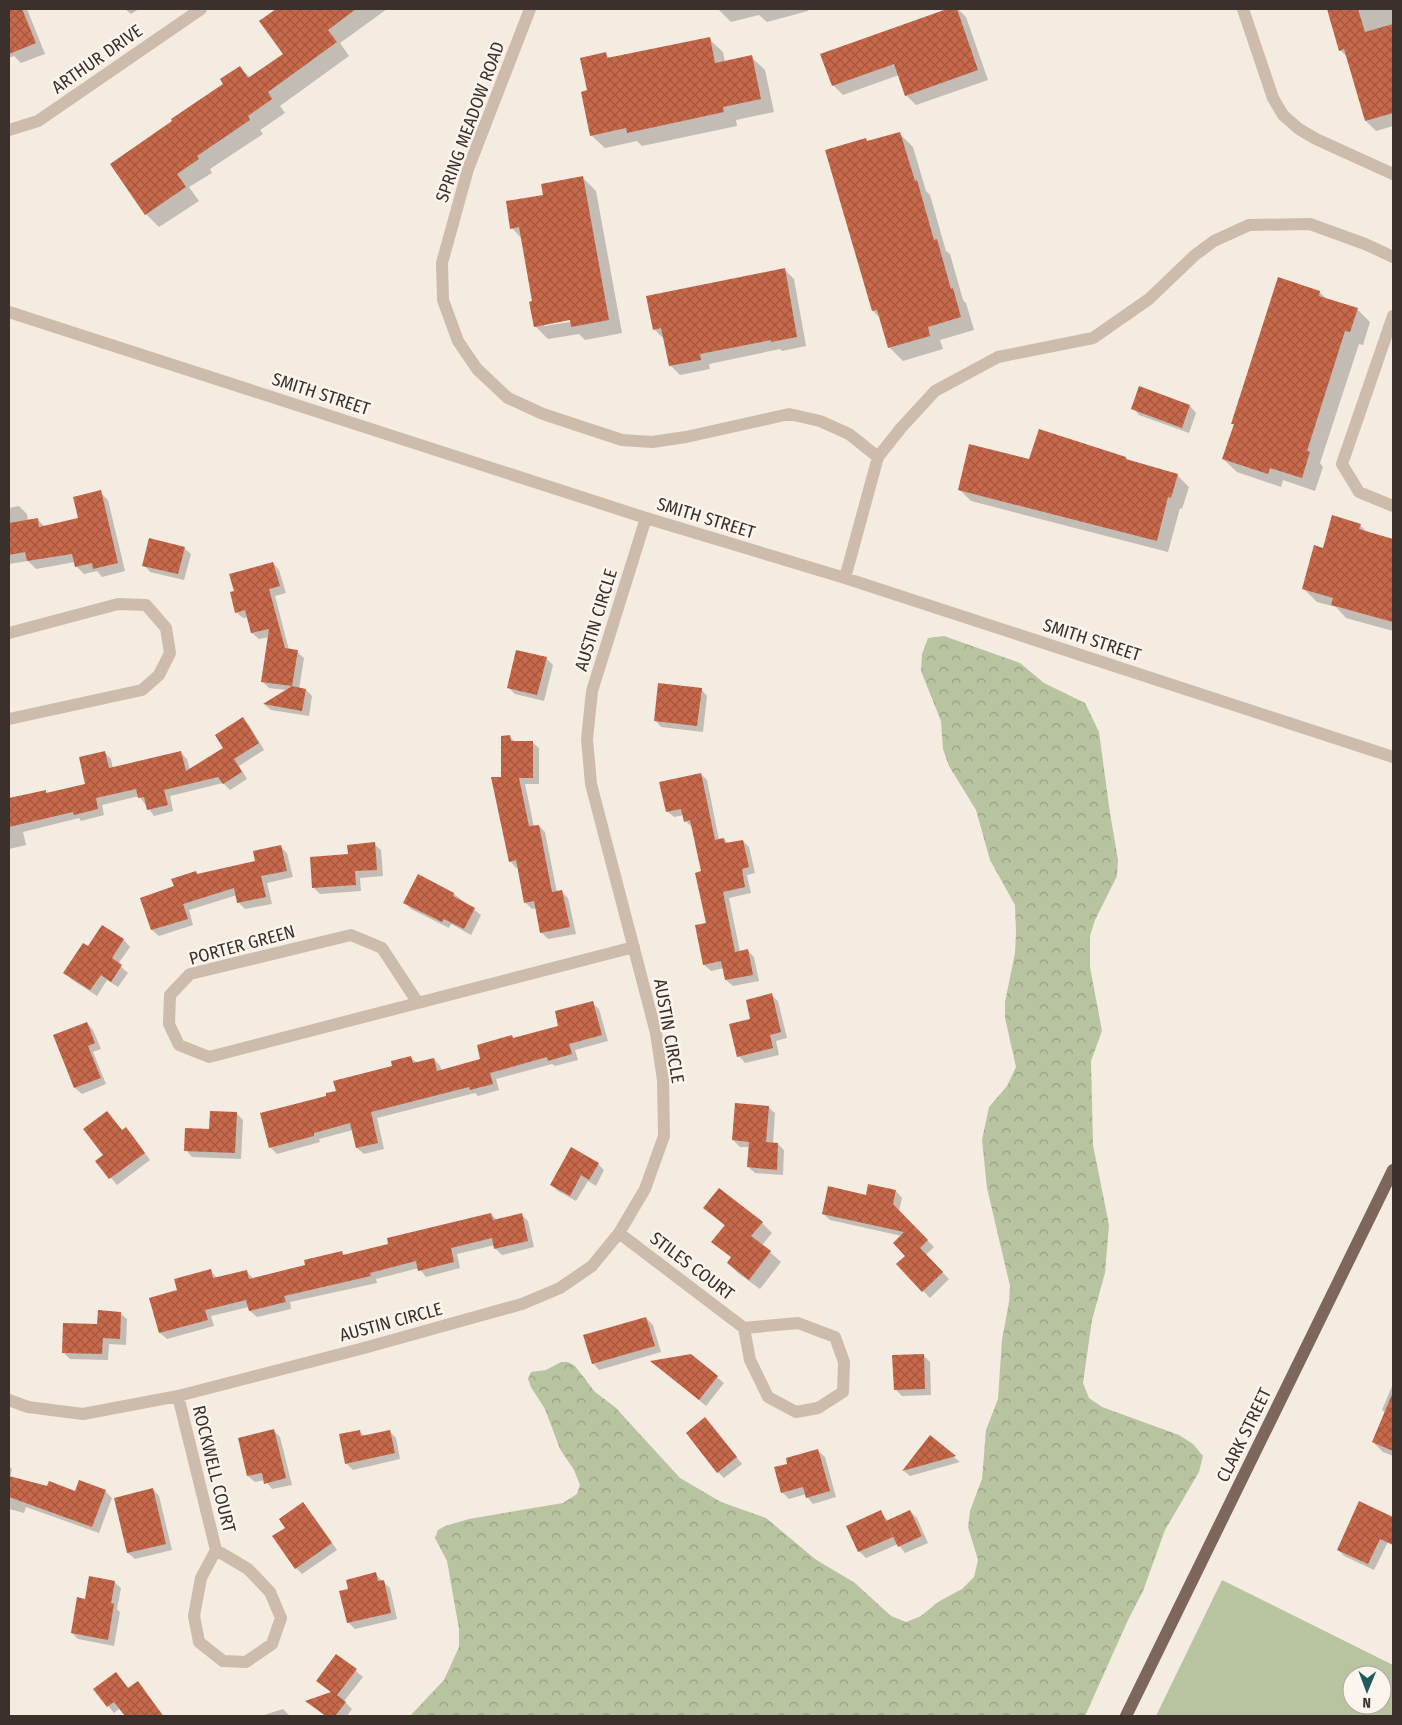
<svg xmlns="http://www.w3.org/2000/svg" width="1402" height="1725" font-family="'Fira Sans Condensed',sans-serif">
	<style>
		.forest { fill: url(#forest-crowns) }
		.park { fill: #b8c4a0; fill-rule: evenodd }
		.shadow { fill: #0003; fill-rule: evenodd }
		.building { fill: url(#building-cross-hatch) }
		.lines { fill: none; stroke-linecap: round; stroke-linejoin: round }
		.minor { stroke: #cdbbac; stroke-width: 12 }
		.major { stroke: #7d675c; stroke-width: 12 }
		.labels { text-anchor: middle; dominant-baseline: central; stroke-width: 5; stroke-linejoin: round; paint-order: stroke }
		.street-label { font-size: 18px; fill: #3b302b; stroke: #fbf5ee }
	</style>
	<defs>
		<pattern id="forest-crowns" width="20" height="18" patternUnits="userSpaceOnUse" patternTransform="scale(1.25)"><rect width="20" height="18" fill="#b8c4a0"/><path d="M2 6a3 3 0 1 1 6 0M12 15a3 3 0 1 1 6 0" fill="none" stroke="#97a083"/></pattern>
		<pattern id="building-cross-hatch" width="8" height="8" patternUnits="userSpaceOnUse" patternTransform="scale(1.25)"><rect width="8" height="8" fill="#c8694b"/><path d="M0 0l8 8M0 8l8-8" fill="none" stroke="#a4573f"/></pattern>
	</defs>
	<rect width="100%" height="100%" fill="#f4ebe1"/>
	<path class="forest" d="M 944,636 L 1020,663 L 1044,683 L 1085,703 L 1099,732 L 1110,813 L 1118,860 L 1117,876 L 1095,920 L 1090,936 L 1090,967 L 1102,1031 L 1091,1061 L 1093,1145 L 1109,1225 L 1105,1273 L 1092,1320 L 1083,1383 L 1089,1398 L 1102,1407 L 1179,1435 L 1193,1444 L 1203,1456 L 1199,1472 L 1165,1530 L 1143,1591 L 1128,1620 L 1085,1716 L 410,1716 L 444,1680 L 459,1647 L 459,1629 L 447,1561 L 435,1538 L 438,1530 L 445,1526 L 469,1519 L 563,1503 L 577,1494 L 580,1485 L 574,1470 L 560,1449 L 545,1409 L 531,1387 L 528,1379 L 531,1372 L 546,1370 L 561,1362 L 568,1362 L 575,1366 L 595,1392 L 615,1407 L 680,1478 L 721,1502 L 766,1518 L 815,1559 L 855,1583 L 891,1616 L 906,1622 L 921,1616 L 938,1602 L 962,1589 L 974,1577 L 978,1560 L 968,1527 L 970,1511 L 982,1479 L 986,1430 L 998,1399 L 1002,1340 L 1009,1302 L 1010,1286 L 987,1188 L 982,1140 L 989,1107 L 1007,1086 L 1016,1067 L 1005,1018 L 1005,1002 L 1015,953 L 1016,933 L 1015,905 L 990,860 L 976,810 L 949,766 L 943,749 L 941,721 L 921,671 L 922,654 L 928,638 Z"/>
	<path class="park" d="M 1222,1580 L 1393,1665 L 1393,1716 L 1156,1716 ZM 1352,1675 L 1382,1675 L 1382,1705 L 1352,1705 Z"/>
	<path class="shadow" d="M 9,9 L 27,9 L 45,54 L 21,63 L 14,56 L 9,58 Z
		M 125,9 L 139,9 L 131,14 Z
		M 278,9 L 387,9 L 340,43 L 349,56 L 280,106 L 285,113 L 260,130 L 263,134 L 210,169 L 212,173 L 189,187 L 199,201 L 159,227 L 146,214 L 225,84 L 240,68 L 251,78 L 285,54 L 260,21 Z
		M 718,9 L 807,9 L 808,11 L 767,22 L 759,15 L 731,22 Z
		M 951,9 L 958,9 L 966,17 L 988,80 L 916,105 L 906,95 L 899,75 L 843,95 L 833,85 L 822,54 Z
		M 1328,9 L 1392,9 L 1393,126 L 1376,131 L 1366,121 L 1348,58 L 1340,50 Z
		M 709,39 L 723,52 L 725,62 L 751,57 L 765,70 L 774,112 L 736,120 L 737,126 L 642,146 L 637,141 L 605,148 L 591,135 L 605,54 L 611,59 Z
		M 900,134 L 913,147 L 926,191 L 930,195 L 946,251 L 950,254 L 963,300 L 966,303 L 974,330 L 940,340 L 943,349 L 903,361 L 889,347 L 881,319 L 873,311 L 866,140 L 869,142 Z
		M 583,178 L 596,191 L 622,333 L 585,340 L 579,334 L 548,339 L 535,326 L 534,302 L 522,239 L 512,228 L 545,196 ZM 576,318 L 576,321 L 544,326 L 544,324 Z
		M 784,269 L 794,279 L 806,346 L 782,351 L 780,349 L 709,364 L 710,369 L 680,375 L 670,365 L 665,340 L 654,329 Z
		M 1319,292 L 1327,299 L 1357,309 L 1370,322 L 1363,345 L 1359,344 L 1320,463 L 1323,467 L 1315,491 L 1283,480 L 1281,487 L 1237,472 L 1223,459 L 1234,425 L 1233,423 Z
		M 1140,388 L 1190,406 L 1196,413 L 1189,433 L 1139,415 L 1133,408 Z
		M 1126,458 L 1129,461 L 1177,475 L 1189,487 L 1182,509 L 1180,508 L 1168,552 L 971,501 L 959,489 L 1029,461 Z
		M 100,492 L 108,500 L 125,571 L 102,577 L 97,571 L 84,574 L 76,566 L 75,562 L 36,569 L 28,561 L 9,564 L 9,508 L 19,506 L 27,514 L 28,521 L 37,519 L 45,527 L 79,519 Z
		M 1360,525 L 1369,534 L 1393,540 L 1393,631 L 1346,618 L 1336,607 L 1317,602 L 1303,588 L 1324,549 Z
		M 184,548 L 191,554 L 184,580 L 150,572 L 144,565 Z
		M 273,563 L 279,570 L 286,593 L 275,596 L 289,650 L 297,652 L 304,658 L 299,689 L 306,690 L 312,696 L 309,716 L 271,710 L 265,705 L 287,690 L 269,688 L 262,681 L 269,637 L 259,639 L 252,633 L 248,617 L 243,618 L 236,612 Z
		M 546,658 L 553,665 L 544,701 L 515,694 L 508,687 Z
		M 701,689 L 707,696 L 703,732 L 661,727 L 655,720 Z
		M 243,719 L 249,725 L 264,750 L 239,766 L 247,779 L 230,790 L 223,783 L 170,796 L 173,811 L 154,816 L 139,796 L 102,805 L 104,815 L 81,821 L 79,818 L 23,832 L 26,845 L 9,849 L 9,800 L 45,791 L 48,794 L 87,785 L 104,752 L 111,759 L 113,769 L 180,752 L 187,759 L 190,770 L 225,748 Z
		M 509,736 L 515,742 L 532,742 L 539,748 L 539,784 L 525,784 L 534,827 L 539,826 L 545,832 L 557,893 L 562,892 L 568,898 L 576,934 L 548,939 L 542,933 L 536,908 L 532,909 L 525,902 L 518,867 L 516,868 L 510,861 L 502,778 Z
		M 701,774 L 707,780 L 719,840 L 724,839 L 728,844 L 743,841 L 749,847 L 755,873 L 747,875 L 751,893 L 729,898 L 740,952 L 747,950 L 754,957 L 759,981 L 733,986 L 726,980 L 724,968 L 711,971 L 704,965 L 707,924 L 703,872 L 692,827 L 685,821 L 684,815 L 674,817 L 667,811 Z
		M 374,844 L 381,850 L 383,876 L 360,878 L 361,891 L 320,894 L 314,888 L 311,859 L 349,856 Z
		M 281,847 L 287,853 L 293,877 L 267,883 L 272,904 L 245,909 L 239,903 L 237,895 L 189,910 L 193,925 L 159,936 L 152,930 L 142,898 L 175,887 L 196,873 L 198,875 L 257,862 Z
		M 454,894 L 481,915 L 471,935 L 451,924 L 449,928 L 411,909 L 405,903 Z
		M 102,926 L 124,940 L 130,947 L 118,964 L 128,973 L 118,987 L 107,980 L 97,996 L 71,979 L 65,973 L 88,948 Z
		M 771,995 L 778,1001 L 787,1038 L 776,1041 L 779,1055 L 745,1063 L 739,1056 L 752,1020 Z
		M 592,1003 L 599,1009 L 608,1041 L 575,1050 L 578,1060 L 555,1066 L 552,1064 L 496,1079 L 499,1090 L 478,1096 L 475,1093 L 377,1118 L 384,1149 L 364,1154 L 357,1148 L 353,1130 L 319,1139 L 320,1142 L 277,1154 L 270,1147 L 328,1097 L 411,1058 L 417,1063 L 434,1059 L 440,1066 L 442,1071 L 482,1059 L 514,1039 L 560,1027 Z
		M 87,1023 L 93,1030 L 101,1049 L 93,1052 L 106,1084 L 82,1094 L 75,1088 L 55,1036 Z
		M 768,1107 L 775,1113 L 773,1143 L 778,1144 L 784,1150 L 783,1175 L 755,1173 L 748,1167 L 750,1147 L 740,1147 L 733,1140 Z
		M 107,1113 L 123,1131 L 126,1129 L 132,1135 L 150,1160 L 117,1185 L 97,1161 L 105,1156 Z
		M 237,1114 L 243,1120 L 241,1159 L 192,1157 L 186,1150 Z
		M 598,1164 L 604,1170 L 596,1186 L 588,1181 L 576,1201 L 558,1191 L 552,1185 Z
		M 896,1191 L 902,1198 L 899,1211 L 934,1247 L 926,1255 L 949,1279 L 930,1298 L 897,1264 L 906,1256 L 902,1236 L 830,1220 L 823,1214 L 867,1196 Z
		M 705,1208 L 762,1223 L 772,1233 L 762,1245 L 781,1262 L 760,1289 L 738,1273 L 728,1263 L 732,1258 L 713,1242 L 725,1226 Z
		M 491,1214 L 497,1220 L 522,1215 L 528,1221 L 534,1247 L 502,1255 L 495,1248 L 495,1245 L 457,1254 L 460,1268 L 426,1277 L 419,1268 L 376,1279 L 377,1283 L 290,1302 L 291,1309 L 257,1317 L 250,1311 L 249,1307 L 211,1316 L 214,1326 L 167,1339 L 160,1333 L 178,1291 L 210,1270 L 217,1278 L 246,1271 L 253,1278 L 307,1266 L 342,1253 L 345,1256 L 390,1245 Z
		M 120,1313 L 127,1319 L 126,1345 L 109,1344 L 108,1360 L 70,1359 L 64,1353 L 99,1326 Z
		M 646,1318 L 653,1325 L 661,1352 L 599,1370 L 593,1363 Z
		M 690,1355 L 724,1383 L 706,1406 L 653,1362 Z
		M 923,1355 L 930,1362 L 931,1395 L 902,1396 L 895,1389 Z
		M 1392,1386 L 1393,1386 L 1393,1456 L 1383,1452 L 1373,1442 L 1386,1413 L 1382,1410 Z
		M 711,1425 L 742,1464 L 724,1478 L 718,1472 Z
		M 274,1431 L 280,1437 L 292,1485 L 272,1489 L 265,1480 L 255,1482 L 248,1476 L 240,1438 Z
		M 360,1432 L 365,1437 L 390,1432 L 396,1438 L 400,1459 L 353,1470 L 347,1464 L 341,1435 Z
		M 930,1437 L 960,1462 L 910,1476 L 904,1471 Z
		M 818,1451 L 825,1457 L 836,1497 L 813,1504 L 807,1497 L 806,1494 L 789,1499 L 782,1492 L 789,1465 Z
		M 9,1466 L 12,1469 L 10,1477 L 76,1493 L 105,1491 L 112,1498 L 99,1533 L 26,1507 L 24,1513 L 9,1509 Z
		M 153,1489 L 159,1496 L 172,1550 L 135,1559 L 128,1553 L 115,1499 Z
		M 303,1503 L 309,1510 L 337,1550 L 302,1574 L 296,1568 L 287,1528 Z
		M 910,1511 L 917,1518 L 928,1543 L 905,1553 L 898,1544 L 866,1558 L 859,1551 L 881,1512 L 888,1521 Z
		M 1391,1517 L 1393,1520 L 1393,1532 L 1374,1570 L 1344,1556 L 1338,1549 Z
		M 375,1574 L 390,1588 L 397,1619 L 355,1629 L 348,1622 L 350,1590 Z
		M 114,1582 L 121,1588 L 117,1609 L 120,1612 L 114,1646 L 78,1639 L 72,1633 L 86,1600 Z
		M 336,1655 L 363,1677 L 344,1701 L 352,1709 L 347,1716 L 325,1716 L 307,1701 L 332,1693 L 318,1681 Z
		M 116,1673 L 129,1689 L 138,1683 L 164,1716 L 126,1716 L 120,1708 L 114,1713 L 95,1689 Z
		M 283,1709 L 290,1716 L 261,1716 Z"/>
	<path class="building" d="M 9,9 L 22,9 L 36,43 L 9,54 Z
		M 276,9 L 356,9 L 328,30 L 337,42 L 268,92 L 272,99 L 248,116 L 250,120 L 197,156 L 199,159 L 177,174 L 186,187 L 145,215 L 110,164 L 172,121 L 171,119 L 223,84 L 220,79 L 240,66 L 248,78 L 283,54 L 259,21 Z
		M 947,9 L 957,9 L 978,70 L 905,96 L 894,64 L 832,86 L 820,54 Z
		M 1327,9 L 1358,9 L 1365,32 L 1393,24 L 1393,113 L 1365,121 L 1344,49 L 1339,51 Z
		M 710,37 L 715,63 L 752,55 L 761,99 L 723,107 L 724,112 L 627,133 L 626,128 L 590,136 L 581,92 L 587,90 L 580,58 L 606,52 L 607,58 Z
		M 900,132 L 915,181 L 917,180 L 934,240 L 937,239 L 951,289 L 953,288 L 961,317 L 928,327 L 930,336 L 888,348 L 877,310 L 872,311 L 825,150 L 866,138 L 867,141 Z
		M 583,176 L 609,320 L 571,327 L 570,320 L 534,327 L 529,302 L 532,301 L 519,227 L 510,229 L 506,201 L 543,195 L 541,184 Z
		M 785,268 L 797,337 L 771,342 L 771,340 L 700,354 L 701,360 L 669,366 L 661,328 L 653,330 L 646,296 Z
		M 1278,277 L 1320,291 L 1319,296 L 1358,308 L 1350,332 L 1345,331 L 1307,451 L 1310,452 L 1302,478 L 1270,468 L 1268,474 L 1222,459 L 1234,424 L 1231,424 Z
		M 1139,386 L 1190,405 L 1182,428 L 1131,409 Z
		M 1039,429 L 1126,457 L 1126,459 L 1178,474 L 1171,498 L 1168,497 L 1157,541 L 958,490 L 969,444 L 1029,459 Z
		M 101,490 L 118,563 L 93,569 L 92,563 L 75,567 L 72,554 L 27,561 L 25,552 L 9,555 L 9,523 L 38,518 L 39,527 L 78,518 L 73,497 Z
		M 1332,515 L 1361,524 L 1359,529 L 1393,539 L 1393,622 L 1331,605 L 1333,598 L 1302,589 L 1314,545 L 1323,548 Z
		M 149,538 L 185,547 L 178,574 L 142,566 Z
		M 273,562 L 280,586 L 269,589 L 285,648 L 298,650 L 292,686 L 261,682 L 269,629 L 251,633 L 245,610 L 235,613 L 230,592 L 234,591 L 229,574 Z
		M 516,650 L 547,657 L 537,695 L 507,688 Z
		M 658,683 L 702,688 L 697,726 L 654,721 Z
		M 292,686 L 306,689 L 302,711 L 263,704 Z
		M 243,717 L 259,743 L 234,759 L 242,772 L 223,784 L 218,777 L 164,790 L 168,805 L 147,810 L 144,797 L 138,798 L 136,789 L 96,798 L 98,809 L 74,815 L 73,812 L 9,827 L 9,798 L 46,790 L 46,793 L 85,784 L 79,757 L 105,751 L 109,768 L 181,751 L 186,771 L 223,748 L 215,735 Z
		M 510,735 L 511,741 L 533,741 L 533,778 L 519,778 L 529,826 L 539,825 L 552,892 L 562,890 L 570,927 L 540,933 L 534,901 L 524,903 L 516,860 L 509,862 L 491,777 L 501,777 L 501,736 Z
		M 701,773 L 715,840 L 724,838 L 725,843 L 743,840 L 749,867 L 742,869 L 745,887 L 723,892 L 735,952 L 748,949 L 753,975 L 725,980 L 721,961 L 703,965 L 695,925 L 706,923 L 695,873 L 701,871 L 690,820 L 684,822 L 681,809 L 666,812 L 659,782 Z
		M 375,842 L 377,870 L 355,871 L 356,885 L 312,888 L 310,857 L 348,854 L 347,845 Z
		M 281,845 L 287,871 L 261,876 L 266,897 L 237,903 L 234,888 L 183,904 L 188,919 L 151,930 L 140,898 L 174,886 L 171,879 L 196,871 L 197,874 L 255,861 L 253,851 Z
		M 418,874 L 454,893 L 453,896 L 475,908 L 464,929 L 444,919 L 442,922 L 403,903 Z
		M 102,925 L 124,939 L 112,958 L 122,965 L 111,982 L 101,975 L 90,990 L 63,973 L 83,943 L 88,946 Z
		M 772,993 L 781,1032 L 770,1035 L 773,1048 L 737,1057 L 729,1024 L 750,1019 L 746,1000 Z
		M 593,1001 L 602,1035 L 569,1044 L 572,1054 L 548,1061 L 547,1057 L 490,1073 L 493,1084 L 470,1090 L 469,1087 L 371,1112 L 378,1143 L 356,1148 L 350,1123 L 314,1133 L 314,1136 L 269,1148 L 260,1113 L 326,1096 L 326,1093 L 336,1091 L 333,1081 L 392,1066 L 391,1061 L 411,1056 L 413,1063 L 434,1058 L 437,1071 L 480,1059 L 477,1045 L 512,1035 L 513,1038 L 558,1026 L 555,1011 Z
		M 87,1022 L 95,1043 L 88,1046 L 101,1078 L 74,1088 L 53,1035 Z
		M 735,1103 L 769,1106 L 766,1142 L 778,1143 L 777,1170 L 747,1167 L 749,1142 L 732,1140 Z
		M 107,1111 L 122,1130 L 126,1127 L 145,1153 L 109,1179 L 95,1161 L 103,1155 L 83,1129 Z
		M 210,1111 L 237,1112 L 235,1153 L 184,1151 L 185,1128 L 209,1129 Z
		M 571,1147 L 599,1163 L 589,1180 L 581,1175 L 570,1196 L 550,1185 Z
		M 868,1184 L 896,1190 L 893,1204 L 928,1240 L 920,1248 L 943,1272 L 922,1292 L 896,1264 L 905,1256 L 893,1243 L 904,1232 L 822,1214 L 828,1186 L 866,1195 Z
		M 719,1188 L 763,1222 L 751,1236 L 771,1251 L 749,1280 L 727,1263 L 731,1257 L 711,1242 L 725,1225 L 703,1208 Z
		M 491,1213 L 493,1220 L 522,1213 L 528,1241 L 494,1249 L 492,1238 L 451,1248 L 454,1262 L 418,1271 L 416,1261 L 370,1273 L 371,1276 L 284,1296 L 286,1302 L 249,1311 L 246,1300 L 205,1310 L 208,1320 L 159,1333 L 149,1298 L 177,1290 L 174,1279 L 211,1269 L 213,1278 L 247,1270 L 249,1279 L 305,1265 L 304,1260 L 342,1251 L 343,1255 L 388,1244 L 387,1238 Z
		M 98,1310 L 121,1312 L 120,1339 L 103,1338 L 102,1354 L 62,1353 L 63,1323 L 97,1324 Z
		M 646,1317 L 655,1346 L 592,1364 L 583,1335 Z
		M 691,1354 L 718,1376 L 699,1400 L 650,1361 Z
		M 924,1354 L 925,1389 L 894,1390 L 892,1355 Z
		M 1393,1392 L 1393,1451 L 1372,1442 Z
		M 705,1417 L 737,1457 L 717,1473 L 686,1433 Z
		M 274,1429 L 286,1478 L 264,1484 L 262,1473 L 247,1476 L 238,1438 Z
		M 360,1430 L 361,1436 L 390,1430 L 395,1453 L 345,1464 L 339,1434 Z
		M 930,1435 L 956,1456 L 902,1471 Z
		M 818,1449 L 830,1491 L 806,1498 L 803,1487 L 781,1493 L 774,1467 L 787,1464 L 786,1458 Z
		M 9,1476 L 47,1486 L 49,1481 L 75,1491 L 79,1480 L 106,1490 L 92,1527 L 9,1497 Z
		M 153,1488 L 166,1544 L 127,1553 L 114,1498 Z
		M 1359,1501 L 1393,1517 L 1393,1545 L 1380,1539 L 1368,1564 L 1337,1550 Z
		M 303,1502 L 332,1543 L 295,1569 L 272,1536 L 285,1528 L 279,1519 Z
		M 881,1510 L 893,1537 L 858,1552 L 846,1526 Z
		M 910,1510 L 922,1536 L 898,1547 L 886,1521 Z
		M 376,1572 L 378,1581 L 384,1580 L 391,1613 L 347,1623 L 339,1591 L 348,1589 L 346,1580 Z
		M 89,1576 L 115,1581 L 111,1603 L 114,1604 L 108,1640 L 71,1633 L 77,1597 L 85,1599 Z
		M 336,1654 L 357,1669 L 337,1695 L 346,1702 L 335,1716 L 326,1716 L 305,1701 L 331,1692 L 316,1681 Z
		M 116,1672 L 128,1688 L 138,1681 L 163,1716 L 125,1716 L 114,1702 L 107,1707 L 93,1689 Z"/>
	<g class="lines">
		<path class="minor" d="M 530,9 L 468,169 L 442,263 L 443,300 L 458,341 L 477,369 L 508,398 L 543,414 L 622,440 L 652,442 L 686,437 L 789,414 L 820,421 L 849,434 L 878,457
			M 1243,9 L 1273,98 L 1283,115 L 1299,129 L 1316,139 L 1393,174
			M 9,130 L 38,121 L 201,9
			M 9,312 L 646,518 L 845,578 L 1393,757
			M 1393,316 L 1342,464 L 1359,492 L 1393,506
			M 845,578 L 878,457 L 901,428 L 935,391 L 998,357 L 1093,338 L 1149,299 L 1195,255 L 1214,241 L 1249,225 L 1310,224 L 1365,244 L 1393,257
			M 9,633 L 118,604 L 146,605 L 166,628 L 170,653 L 159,675 L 142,690 L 9,719
			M 418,1003 L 382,948 L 351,935 L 190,974 L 170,995 L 169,1024 L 179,1045 L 209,1057 L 634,947
			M 619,1233 L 744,1328 L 750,1360 L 768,1397 L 796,1412 L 818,1408 L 843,1392 L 844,1362 L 835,1337 L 798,1323 L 744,1328
			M 178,1396 L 216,1550 L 201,1578 L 194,1616 L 199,1642 L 223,1661 L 246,1662 L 272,1644 L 281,1618 L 270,1592 L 248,1569 L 216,1550
			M 9,1400 L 28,1407 L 83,1414 L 178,1396 L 364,1348 L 522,1304 L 560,1288 L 592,1266 L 619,1233 L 645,1189 L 664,1136 L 663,1080 L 656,1033 L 591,784 L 587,739 L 592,691 L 646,518"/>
		<path class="major" d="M 1126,1716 L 1393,1170"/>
	</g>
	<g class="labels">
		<g class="street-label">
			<text transform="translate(97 59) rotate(-35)">ARTHUR DRIVE</text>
			<text transform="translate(470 122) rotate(-70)">SPRING MEADOW ROAD</text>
			<text transform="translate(321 394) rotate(18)">SMITH STREET</text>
			<text transform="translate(706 518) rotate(17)">SMITH STREET</text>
			<text transform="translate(596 620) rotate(-73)">AUSTIN CIRCLE</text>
			<text transform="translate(1092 640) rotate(18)">SMITH STREET</text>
			<text transform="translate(242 945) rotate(-15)">PORTER GREEN</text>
			<text transform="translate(669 1031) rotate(80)">AUSTIN CIRCLE</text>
			<text transform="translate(692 1266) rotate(37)">STILES COURT</text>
			<text transform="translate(391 1322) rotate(-15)">AUSTIN CIRCLE</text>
			<text transform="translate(1244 1435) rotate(-64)">CLARK STREET</text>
			<text transform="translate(214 1469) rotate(76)">ROCKWELL COURT</text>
		</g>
	</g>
	<rect width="1402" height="1725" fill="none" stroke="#3b302b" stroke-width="20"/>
	<g transform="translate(1367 1690) rotate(181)"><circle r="24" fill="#fbf5ee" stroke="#aea6a0"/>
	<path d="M0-4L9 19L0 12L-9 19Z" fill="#1f5a5e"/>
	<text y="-8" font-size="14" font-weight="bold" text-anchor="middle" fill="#3b302b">N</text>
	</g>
</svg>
